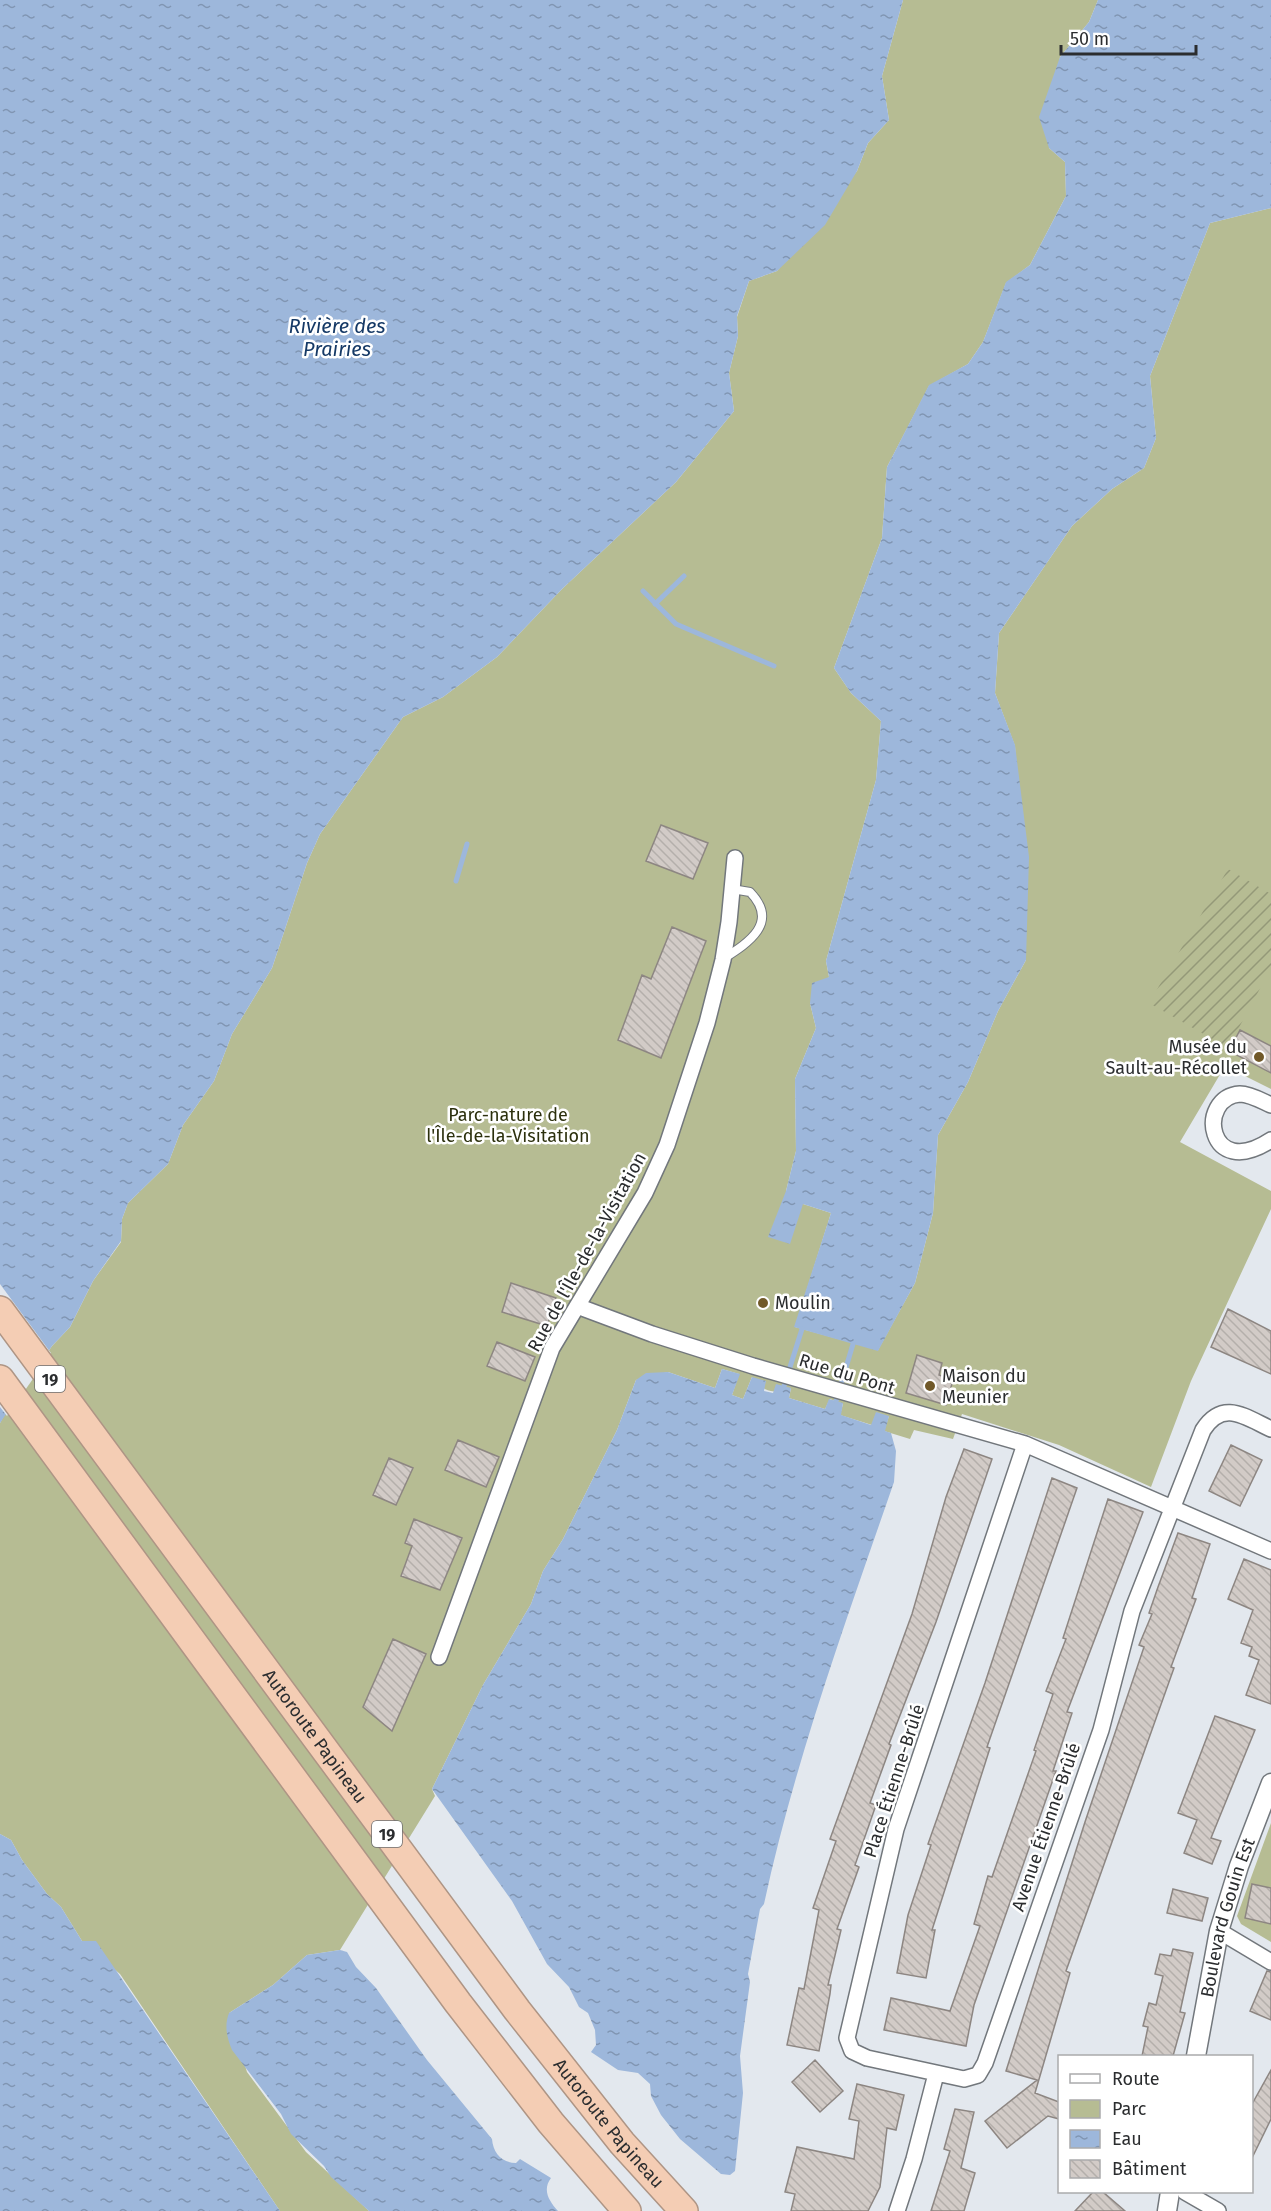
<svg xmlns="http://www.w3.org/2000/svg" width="1271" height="2211" font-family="'Fira Sans',sans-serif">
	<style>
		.park { fill: #b6bc93 }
		.garden { fill: url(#garden-furrows) }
		.water { fill: url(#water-ripples) }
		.pier { fill: #e3e8ee }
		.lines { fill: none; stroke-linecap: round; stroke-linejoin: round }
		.stream { stroke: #9db7db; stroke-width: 5 }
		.building { fill: url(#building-back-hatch); stroke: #8d8682; stroke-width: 1.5 }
		.service-casing { stroke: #72777c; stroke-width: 10 }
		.minor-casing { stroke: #72777c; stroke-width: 18 }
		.tertiary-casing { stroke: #72777c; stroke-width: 21 }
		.motorway-casing { stroke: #ae9585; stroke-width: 30 }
		.service { stroke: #fff; stroke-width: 8 }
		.minor { stroke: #fff; stroke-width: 15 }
		.tertiary { stroke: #fff; stroke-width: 18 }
		.motorway { stroke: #f4cdb4; stroke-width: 27 }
		.poi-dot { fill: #715929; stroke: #fff; stroke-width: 2 }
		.labels { text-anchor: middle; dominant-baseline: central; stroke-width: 5; stroke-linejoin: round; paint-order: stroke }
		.shield { fill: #fff; stroke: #6b6c6d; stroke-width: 1.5 }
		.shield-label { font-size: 16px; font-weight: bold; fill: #2b2d2f }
		.poi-label { font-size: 18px; fill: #2b2d2f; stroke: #fff; text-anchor: start }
		.park-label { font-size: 18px; fill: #2c300d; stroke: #fff }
		.street-label { font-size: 18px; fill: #2b2d2f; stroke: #fff }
		.water-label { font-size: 20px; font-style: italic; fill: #153966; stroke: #fff }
	</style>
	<defs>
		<pattern id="garden-furrows" width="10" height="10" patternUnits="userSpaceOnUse" patternTransform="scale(1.5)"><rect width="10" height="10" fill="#b6bc93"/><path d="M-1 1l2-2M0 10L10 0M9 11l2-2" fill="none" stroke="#949978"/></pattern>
		<pattern id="water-ripples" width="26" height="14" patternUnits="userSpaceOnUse" patternTransform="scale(1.5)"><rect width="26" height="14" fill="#9db7db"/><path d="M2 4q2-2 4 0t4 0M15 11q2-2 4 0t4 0" fill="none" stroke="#8095b2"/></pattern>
		<pattern id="building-back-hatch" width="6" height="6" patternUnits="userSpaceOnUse" patternTransform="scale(1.5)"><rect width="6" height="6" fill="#d2cbc7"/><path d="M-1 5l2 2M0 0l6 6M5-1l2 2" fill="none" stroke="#b4afab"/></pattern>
	</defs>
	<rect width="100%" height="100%" fill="#e3e8ee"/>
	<path class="park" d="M 903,0 L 1098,0 L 1089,22 L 1060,57 L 1049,148 L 1065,162 L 1066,196 L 1030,265 L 1006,283 L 983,342 L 968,364 L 929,386 L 887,467 L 882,538 L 834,668 L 851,693 L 881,721 L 876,780 L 826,961 L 829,977 L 810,1003 L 816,1028 L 795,1079 L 796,1151 L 786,1191 L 803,1204 L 831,1213 L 795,1327 L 878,1350 L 915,1283 L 933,1213 L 938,1135 L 968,1082 L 998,1011 L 1026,960 L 1015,746 L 995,693 L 999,633 L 1072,526 L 1112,489 L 1144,468 L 1156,438 L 1150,376 L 1210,223 L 1271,208 L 1271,1089 L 1225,1066 L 1180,1142 L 1271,1191 L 1271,1209 L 1191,1381 L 1151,1487 L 1059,1445 L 962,1414 L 953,1439 L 914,1430 L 910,1439 L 884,1431 L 889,1416 L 872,1425 L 840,1415 L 843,1404 L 830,1399 L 825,1409 L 789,1398 L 791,1388 C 771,1394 765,1393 752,1377 L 743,1399 L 732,1395 L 739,1374 L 722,1369 L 715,1388 L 668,1372 L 636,1380 L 617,1430 L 563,1539 L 543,1571 L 531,1604 L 483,1685 L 432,1789 L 435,1796 L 340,1950 L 307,1955 L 273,1985 L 229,2013 L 247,2072 L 306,2152 L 369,2211 L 280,2211 L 120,1974 L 82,1941 L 61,1907 L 47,1894 L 22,1860 L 11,1840 L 0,1834 L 0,1423 L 3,1417 L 52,1346 L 70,1327 L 93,1281 L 121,1242 L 122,1219 L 128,1203 L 168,1164 L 183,1125 L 214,1081 L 232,1034 L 272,968 L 307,863 L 320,834 L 403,717 L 443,697 L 497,657 L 562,589 L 676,482 L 734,411 L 729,373 L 738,336 L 737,317 L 749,281 L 777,271 L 857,171 L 868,143 L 889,120 L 882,76 Z
		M 1271,1823 L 1271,1942 L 1241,1924 L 1237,1916 Z"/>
	<path class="garden" d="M 1228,869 L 1271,894 L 1271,968 L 1228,1048 L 1149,1003 Z"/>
	<path class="water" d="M 0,0 L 903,0 L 882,76 L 889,120 L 868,143 L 857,171 L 825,225 L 777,271 L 749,281 L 737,316 L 738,336 L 729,373 L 734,411 L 676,482 L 562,589 L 497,657 L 443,697 L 403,717 L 320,834 L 307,863 L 272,968 L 232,1034 L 214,1081 L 183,1125 L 168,1164 L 128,1203 L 122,1219 L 121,1241 L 93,1281 L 70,1327 L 52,1346 L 0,1423 Z
		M 1098,0 L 1271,0 L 1271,208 L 1210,223 L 1150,376 L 1156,438 L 1144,468 L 1112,489 L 1072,526 L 999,633 L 995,693 L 1015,745 L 1029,857 L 1026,960 L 998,1011 L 968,1082 L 938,1135 L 933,1213 L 915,1283 L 878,1351 L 794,1327 L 831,1213 L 803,1204 L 790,1244 L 768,1237 L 786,1191 L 796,1151 L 795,1079 L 816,1028 L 810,1003 L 812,983 L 829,977 L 826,961 L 876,780 L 881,721 L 851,693 L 834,668 L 882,538 L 887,467 L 929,385 L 968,364 L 983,342 L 1006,282 L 1030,265 L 1066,196 L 1065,162 L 1049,148 L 1039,117 L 1060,57 L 1089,22 Z
		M 722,1369 L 740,1374 L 732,1395 L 743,1399 L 752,1377 L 766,1381 L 764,1391 L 773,1393 L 776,1384 L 791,1388 L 789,1398 L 825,1409 L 829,1399 L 843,1403 L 841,1415 L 871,1425 L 876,1412 L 889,1416 L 885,1431 L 891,1433 L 896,1451 L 894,1482 C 846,1621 795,1760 764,1904 L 760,1909 L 748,1974 L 750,1982 L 740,2056 L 743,2093 L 735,2171 L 730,2175 L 721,2174 L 680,2139 L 661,2115 L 651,2096 L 650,2084 L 638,2073 L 618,2070 L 591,2052 L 596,2045 L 595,2030 L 588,2013 L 579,2007 L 569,1987 L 547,1964 L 512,1901 L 432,1789 L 483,1685 L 531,1604 L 543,1571 L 563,1539 L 617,1430 L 636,1380 L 646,1373 L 668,1372 L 715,1388 Z
		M 0,1834 L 11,1840 L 22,1860 L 47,1894 L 61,1907 L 82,1941 L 96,1941 L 280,2211 L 0,2211 Z
		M 340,1950 L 347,1952 L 356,1967 L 376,1988 L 427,2060 L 492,2139 C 493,2153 502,2163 516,2163 L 520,2159 L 551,2178 C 542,2190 549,2201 558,2211 L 369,2211 L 331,2177 L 324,2166 L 291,2134 L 281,2114 L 232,2050 C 227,2038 224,2026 229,2013 L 273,1985 L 307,1955 Z"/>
	<path class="pier" d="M 0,1284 L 51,1353 L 7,1416 L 0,1407 Z"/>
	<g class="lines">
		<path class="stream" d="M 643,591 L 676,624 L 774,666
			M 655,604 L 684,576
			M 456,881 L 467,844
			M 784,1386 L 802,1329
			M 836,1401 L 853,1344"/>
	</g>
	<path class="building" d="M 661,825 L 708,843 L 693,879 L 646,861 Z
		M 672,927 L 706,941 L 661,1058 L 618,1040 L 642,975 L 651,979 Z
		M 1240,1030 L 1271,1046 L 1271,1073 L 1229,1051 Z
		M 511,1283 L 556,1298 L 547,1326 L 502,1312 Z
		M 1228,1309 L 1271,1331 L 1271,1374 L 1211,1347 Z
		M 497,1342 L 535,1357 L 525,1381 L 487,1366 Z
		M 917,1355 L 942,1363 L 939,1375 L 953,1380 L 946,1405 L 906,1393 Z
		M 458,1440 L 499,1457 L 486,1487 L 445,1470 Z
		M 1231,1445 L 1262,1460 L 1240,1506 L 1209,1491 Z
		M 964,1449 L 992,1459 L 936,1622 L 889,1744 L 891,1745 L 870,1803 L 876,1805 L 855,1865 L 859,1867 L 837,1929 L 841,1930 L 828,1985 L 831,1985 L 830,1994 L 819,2051 L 787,2045 L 799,1988 L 804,1989 L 819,1910 L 813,1908 L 836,1841 L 830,1839 L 912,1614 L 946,1497 Z
		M 389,1458 L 413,1468 L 396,1505 L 373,1495 Z
		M 1052,1478 L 1077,1488 L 987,1747 L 990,1748 L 932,1930 L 935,1930 L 926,1978 L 897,1973 L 908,1915 L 931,1845 L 928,1844 L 985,1683 Z
		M 1108,1499 L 1143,1512 L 1067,1712 L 1072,1713 L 1053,1771 L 1056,1771 L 974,2005 L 966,2046 L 884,2030 L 891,1998 L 950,2011 L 980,1926 L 974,1924 L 988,1876 L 992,1877 L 1036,1751 L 1034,1750 L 1053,1694 L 1046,1691 L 1066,1639 L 1063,1638 Z
		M 414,1519 L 462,1538 L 440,1590 L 401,1576 L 412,1546 L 405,1543 Z
		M 1178,1533 L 1210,1544 L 1192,1598 L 1196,1599 L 1171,1667 L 1174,1668 L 1066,1971 L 1070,1973 L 1035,2093 L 1059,2102 L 1059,2119 L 1048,2116 L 1007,2148 L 985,2121 L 1037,2080 L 1006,2071 L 1085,1822 L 1144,1647 L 1139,1645 L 1152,1614 L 1149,1613 L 1158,1587 Z
		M 1244,1559 L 1271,1570 L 1271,1704 L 1246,1695 L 1259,1660 L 1249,1656 L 1252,1647 L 1241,1643 L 1253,1610 L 1228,1599 Z
		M 393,1639 L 426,1654 L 392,1731 L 363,1707 Z
		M 1215,1716 L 1255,1730 L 1211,1838 L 1221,1841 L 1212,1864 L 1184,1853 L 1197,1820 L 1178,1813 Z
		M 1252,1884 L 1271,1888 L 1271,1924 L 1245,1918 Z
		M 1173,1889 L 1208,1898 L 1202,1921 L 1167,1913 Z
		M 1173,1949 L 1193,1953 L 1180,2012 L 1185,2013 L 1173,2056 L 1142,2056 L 1148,2027 L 1143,2026 L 1149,2003 L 1156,2005 L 1163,1976 L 1155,1974 L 1160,1954 L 1171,1956 Z
		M 1267,1971 L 1271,1972 L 1271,2020 L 1250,2011 Z
		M 815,2060 L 843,2091 L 820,2112 L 792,2082 Z
		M 1271,2070 L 1271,2119 L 1251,2160 L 1251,2106 Z
		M 857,2084 L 904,2095 L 896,2130 L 887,2128 L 880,2187 L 868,2211 L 791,2211 L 795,2194 L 785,2192 L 797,2147 L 854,2159 L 859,2121 L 849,2119 Z
		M 955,2109 L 974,2112 L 961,2168 L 975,2173 L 964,2211 L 931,2211 L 950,2151 L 944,2149 Z
		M 1093,2192 L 1103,2192 L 1125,2211 L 1075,2211 Z"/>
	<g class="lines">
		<defs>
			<path id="service" d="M 723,959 C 748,943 780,923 750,892 L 732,889"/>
			<path id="minor" d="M 1271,1105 C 1262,1101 1250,1094 1240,1094 C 1196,1097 1207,1182 1271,1140
				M 577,1306 L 652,1334 L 753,1366 L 1025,1444 L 1271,1551
				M 1025,1444 L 896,1829 L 847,2038 L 852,2051 L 867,2058 L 964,2079 L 978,2075 L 985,2063 L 1101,1730 L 1132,1611 L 1203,1430 C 1223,1399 1245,1417 1271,1429
				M 439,1657 L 552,1348 L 645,1193 L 667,1145 L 707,1023 L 723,960 L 729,922 L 735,858
				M 1219,1931 L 1271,1962
				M 1185,2192 L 1218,2211
				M 897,2211 L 914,2159 L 936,2074"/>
			<g id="tertiary">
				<path id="s1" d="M 1196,2056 L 1219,1931 L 1239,1866 L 1271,1783"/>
				<path d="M 1167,2211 L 1170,2192"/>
			</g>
			<g id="motorway">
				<path id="s2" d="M 0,1310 L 517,2010 L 622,2143 L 684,2211"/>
				<path d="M 0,1379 L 458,2003 L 551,2123 L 627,2211"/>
			</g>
		</defs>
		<use href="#service" class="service-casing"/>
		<use href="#minor" class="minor-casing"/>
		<use href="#tertiary" class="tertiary-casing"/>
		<use href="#motorway" class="motorway-casing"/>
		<use href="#service" class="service"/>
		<use href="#minor" class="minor"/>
		<use href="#tertiary" class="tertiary"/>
		<use href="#motorway" class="motorway"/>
	</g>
	<g class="poi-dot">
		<circle cx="1259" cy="1057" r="6"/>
		<circle cx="763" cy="1303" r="6"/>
		<circle cx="930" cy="1386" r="6"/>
	</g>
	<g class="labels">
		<g class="shield">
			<rect x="35" y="1366" width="30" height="26" rx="4.5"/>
			<rect x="372" y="1821" width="30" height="26" rx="4.5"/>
		</g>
		<g class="shield-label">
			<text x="50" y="1379">19</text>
			<text x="387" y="1834">19</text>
		</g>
		<g class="poi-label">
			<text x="1247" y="1047" text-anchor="end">Musée du<tspan x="1247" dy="21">Sault-au-Récollet</tspan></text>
			<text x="775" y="1303">Moulin</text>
			<text x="942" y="1376">Maison du<tspan x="942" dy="21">Meunier</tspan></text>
		</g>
		<g class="park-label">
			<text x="508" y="1115">Parc-nature de<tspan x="508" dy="21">l'Île-de-la-Visitation</tspan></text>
		</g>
		<g class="street-label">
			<text transform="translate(587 1252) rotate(-61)">Rue de l'Île-de-la-Visitation</text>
			<text transform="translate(847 1374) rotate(17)">Rue du Pont</text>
			<text stroke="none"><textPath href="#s2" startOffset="530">Autoroute Papineau</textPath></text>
			<text transform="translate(894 1781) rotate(-72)">Place Étienne-Brûlé</text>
			<text transform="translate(1046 1827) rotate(-71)">Avenue Étienne-Brûlé</text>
			<text stroke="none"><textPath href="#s1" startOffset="142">Boulevard Gouin Est</textPath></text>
			<text stroke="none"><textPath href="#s2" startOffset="1016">Autoroute Papineau</textPath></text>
		</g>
		<g class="water-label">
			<text x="337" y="326">Rivière des<tspan x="337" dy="23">Prairies</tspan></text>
		</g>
	</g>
	<rect x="1058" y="2055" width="195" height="138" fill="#ffffff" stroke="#aaabac" stroke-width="1.5"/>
	<rect x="1070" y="2074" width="30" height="9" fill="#ffffff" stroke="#aaabac" stroke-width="1.5"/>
	<text x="1112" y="2085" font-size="18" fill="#2b2d2f">Route</text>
	<rect x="1070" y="2100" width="30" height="18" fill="#b6bc93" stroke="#aaabac" stroke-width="1.5"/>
	<text x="1112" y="2115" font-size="18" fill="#2b2d2f">Parc</text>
	<rect x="1070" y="2130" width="30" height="18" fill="url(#water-ripples)" stroke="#aaabac" stroke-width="1.5"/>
	<text x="1112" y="2145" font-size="18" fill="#2b2d2f">Eau</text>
	<rect x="1070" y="2160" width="30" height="18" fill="url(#building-back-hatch)" stroke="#aaabac" stroke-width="1.5"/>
	<text x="1112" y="2175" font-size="18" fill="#2b2d2f">Bâtiment</text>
	<path d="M1061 45v9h135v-9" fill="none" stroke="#2b2d2f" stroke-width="3"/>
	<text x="1070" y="45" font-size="18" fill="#2b2d2f" stroke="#ffffff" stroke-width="4.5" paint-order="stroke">50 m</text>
</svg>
